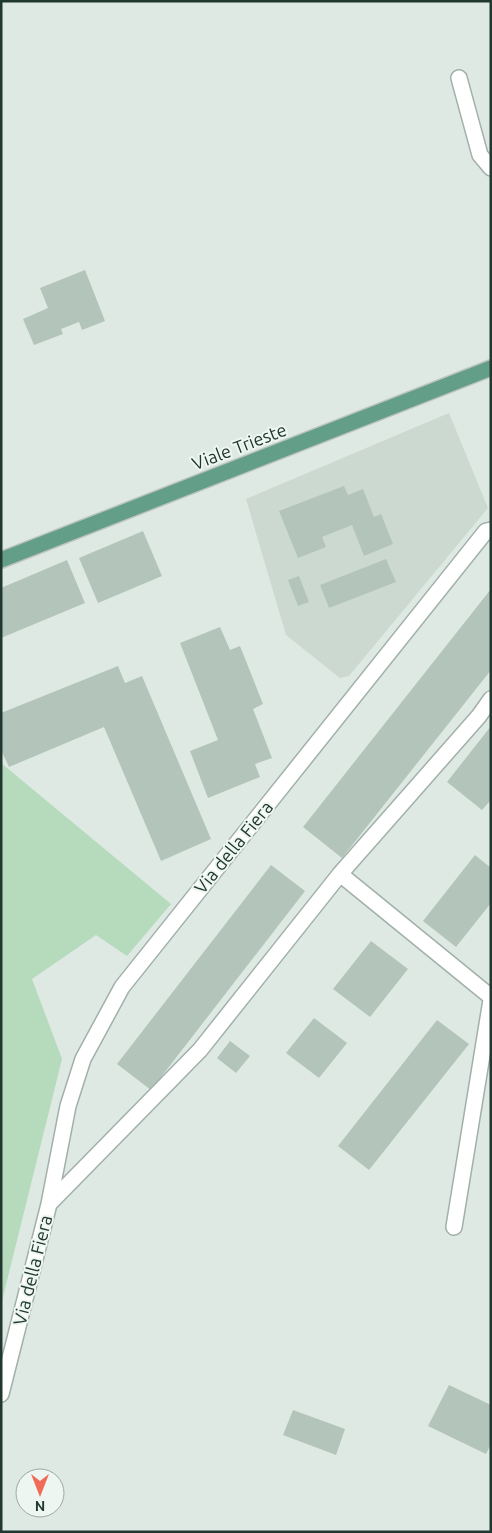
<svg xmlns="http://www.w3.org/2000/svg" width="492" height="1533" font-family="Ubuntu,sans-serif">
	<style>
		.built { fill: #ccd9d1 }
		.green { fill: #b6dbbc }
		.building { fill: #b3c4bb }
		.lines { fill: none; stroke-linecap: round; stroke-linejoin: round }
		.minor-casing { stroke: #a1b0a9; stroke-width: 18 }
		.major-casing { stroke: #bcc3c1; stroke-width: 18 }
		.minor { stroke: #fff; stroke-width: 15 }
		.major { stroke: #629e88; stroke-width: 15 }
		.labels { text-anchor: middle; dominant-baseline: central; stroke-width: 4; stroke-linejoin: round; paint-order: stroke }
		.street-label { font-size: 18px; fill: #20382f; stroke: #eef6f1 }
	</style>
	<rect width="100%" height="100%" fill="#dee9e3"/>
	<path class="built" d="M 449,413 L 488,508 L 349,676 L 340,678 L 286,635 L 246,499 Z"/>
	<path class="green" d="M 1,763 L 171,904 L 127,956 L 96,935 L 32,979 L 62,1059 L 1,1305 Z"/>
	<path class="building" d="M 85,270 L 105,321 L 82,330 L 79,322 L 61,329 L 63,334 L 34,345 L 23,319 L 48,308 L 40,288 Z
		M 344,486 L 348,495 L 363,489 L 374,517 L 381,514 L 393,544 L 364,556 L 352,525 L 322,537 L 326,547 L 298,558 L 279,511 Z
		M 143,531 L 162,576 L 98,603 L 79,558 Z
		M 386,559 L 396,582 L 329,608 L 320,585 Z
		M 67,560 L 85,603 L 1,638 L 1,588 Z
		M 299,576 L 309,602 L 298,606 L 288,580 Z
		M 491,589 L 491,670 L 342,858 L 303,827 Z
		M 220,627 L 230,650 L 240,646 L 263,704 L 253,709 L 272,758 L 255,764 L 260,777 L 208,798 L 190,751 L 218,740 L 180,643 Z
		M 118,666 L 125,683 L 142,676 L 211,839 L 161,861 L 104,727 L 9,767 L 1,750 L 1,713 Z
		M 491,726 L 491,800 L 482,810 L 447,782 Z
		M 475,855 L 491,868 L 491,903 L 456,947 L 423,921 Z
		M 271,865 L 305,891 L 151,1090 L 117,1064 Z
		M 371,941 L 408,969 L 370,1017 L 333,989 Z
		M 314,1018 L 347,1043 L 319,1078 L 286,1053 Z
		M 437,1020 L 469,1044 L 369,1170 L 338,1146 Z
		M 230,1041 L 250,1056 L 236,1073 L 217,1058 Z
		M 449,1385 L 491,1405 L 491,1444 L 486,1454 L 428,1426 Z
		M 293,1410 L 345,1429 L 336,1455 L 283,1435 Z"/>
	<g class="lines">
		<defs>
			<path id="minor" d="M 459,78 L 480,155 L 491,168
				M 340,874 L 491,997
				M 49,1204 L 200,1050 L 340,874 L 479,716 L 491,699
				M 454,1227 L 491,1000
				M 1,1394 L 49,1204 L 68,1106 L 83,1059 L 122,987 L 486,531 L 491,530"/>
			<path id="major" d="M 1,560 L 491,368"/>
		</defs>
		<use href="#minor" class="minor-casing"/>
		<use href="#major" class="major-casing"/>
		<use href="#minor" class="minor"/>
		<use href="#major" class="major"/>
	</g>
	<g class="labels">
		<g class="street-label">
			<text transform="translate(239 446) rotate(-21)">Viale Trieste</text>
			<text transform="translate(233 847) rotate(-51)">Via della Fiera</text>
			<text transform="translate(32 1270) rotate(-76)">Via della Fiera</text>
		</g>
	</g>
	<rect width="492" height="1533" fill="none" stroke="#20382f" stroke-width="5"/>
	<g transform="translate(40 1493) rotate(180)"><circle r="24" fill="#eef6f1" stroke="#9caaa3"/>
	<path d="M0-4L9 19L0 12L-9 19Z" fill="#f06a55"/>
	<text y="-8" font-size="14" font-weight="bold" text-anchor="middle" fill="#20382f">N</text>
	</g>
</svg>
